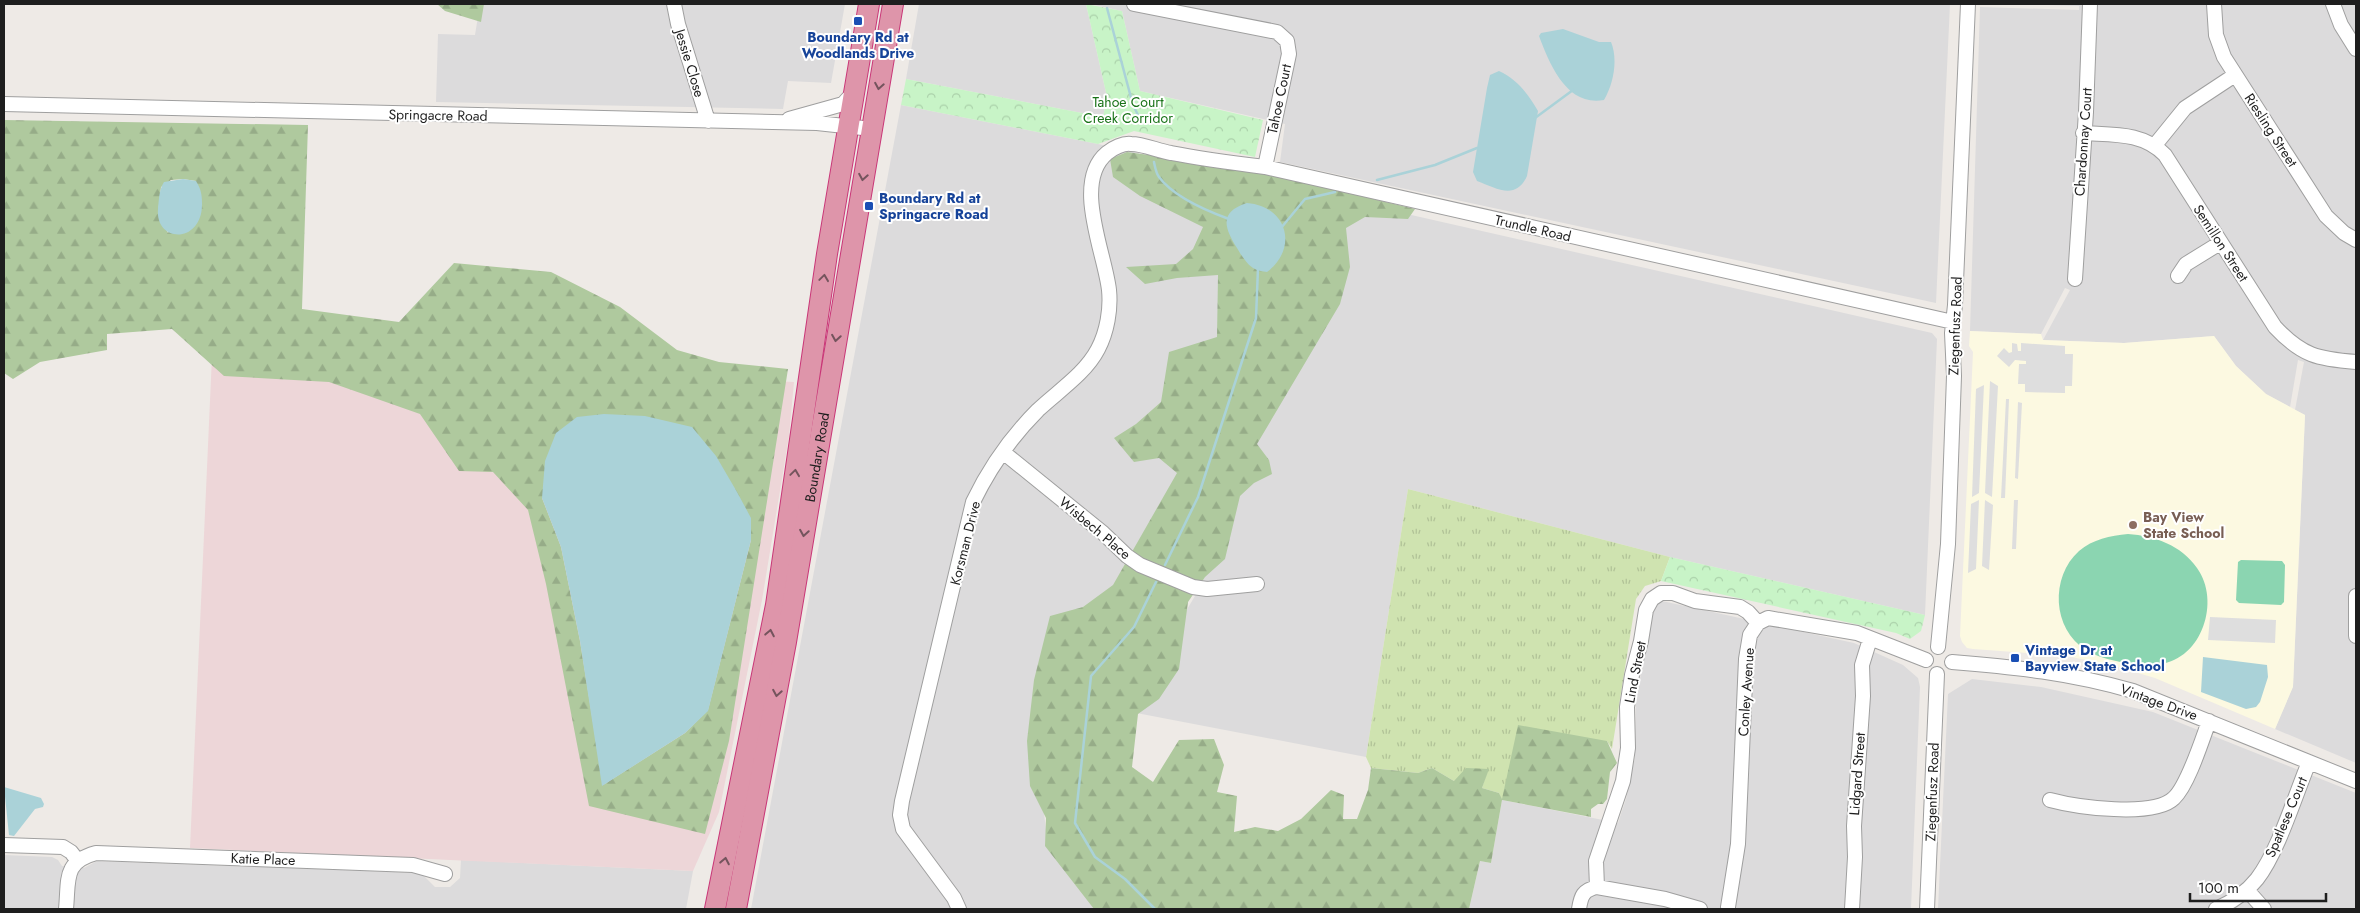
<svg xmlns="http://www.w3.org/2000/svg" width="2360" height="913" font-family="Jost,sans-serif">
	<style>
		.residential { fill: #dcdbdc }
		.commercial { fill: #edd6d8 }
		.education { fill: #fcf9e1 }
		.grass { fill: url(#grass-tufts) }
		.forest { fill: url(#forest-firs); fill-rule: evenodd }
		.park { fill: url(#park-crowns) }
		.pitch { fill: #8bd5b1 }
		.parking { fill: #dedede }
		.water { fill: #aad2d8 }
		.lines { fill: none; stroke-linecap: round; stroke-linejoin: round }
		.stream { stroke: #aad2d8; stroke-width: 2.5 }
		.minor-casing { stroke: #9f9f9f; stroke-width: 16 }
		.highway-casing { stroke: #c93677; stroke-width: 22 }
		.minor { stroke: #fff; stroke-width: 14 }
		.highway { stroke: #de95aa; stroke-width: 20 }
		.oneway { stroke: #74545d }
		.transit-dot { fill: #1a4fb4; stroke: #fff; stroke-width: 2 }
		.education-dot { fill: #8d6e63; stroke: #fff; stroke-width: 2 }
		.labels { text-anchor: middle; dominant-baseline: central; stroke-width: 4; stroke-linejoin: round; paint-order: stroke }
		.transit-label { font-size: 14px; font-weight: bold; fill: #164399; stroke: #fff; text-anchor: start }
		.street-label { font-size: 14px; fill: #1e1e1e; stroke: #fff }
		.park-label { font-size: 14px; fill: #187217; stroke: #fff }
		.education-label { font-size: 14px; font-weight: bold; fill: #785e54; stroke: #fff; text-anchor: start }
	</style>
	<defs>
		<pattern id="grass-tufts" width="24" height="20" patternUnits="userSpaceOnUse" patternTransform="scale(1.25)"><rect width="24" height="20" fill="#cfe3b0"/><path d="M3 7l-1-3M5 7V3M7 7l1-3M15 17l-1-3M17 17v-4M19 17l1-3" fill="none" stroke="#b1c297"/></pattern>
		<pattern id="forest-firs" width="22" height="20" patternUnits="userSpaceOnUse" patternTransform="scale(1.25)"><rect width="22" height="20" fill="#afc99e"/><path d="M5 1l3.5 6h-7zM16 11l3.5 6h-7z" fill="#96ac88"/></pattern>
		<pattern id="park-crowns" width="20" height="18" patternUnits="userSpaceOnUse" patternTransform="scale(1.25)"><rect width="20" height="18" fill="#c8f4c7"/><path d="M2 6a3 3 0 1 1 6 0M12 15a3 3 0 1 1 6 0" fill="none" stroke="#abd1aa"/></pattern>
	</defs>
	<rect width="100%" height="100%" fill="#eeeae6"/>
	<path class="residential" d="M 480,4 L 845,4 L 831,83 L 788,81 L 783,109 L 436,102 L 438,34 L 475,35 Z
		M 919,4 L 1086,4 L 1107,97 L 1103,117 L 906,79 Z
		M 1090,4 L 1950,4 L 1936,303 L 1280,162 L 1285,124 L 1140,91 L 1122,11 Z
		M 2012,4 L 2356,4 L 2356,763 L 2275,729 L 2293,686 L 2305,415 L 2295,410 L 2304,362 L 2298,360 L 2290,407 L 2266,394 L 2236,366 L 2214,336 L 2124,343 L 2043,340 L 2070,290 L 2065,288 L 2041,334 L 1970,331 L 1980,7 L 2079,10 L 2079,6 Z
		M 901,105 L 1098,144 L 1932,333 L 1937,339 L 1925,615 L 1670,557 L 1408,489 L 1366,757 L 1126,711 L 1195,596 L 1135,574 L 1039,772 L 1048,846 L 1098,909 L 751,909 Z
		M 1662,601 L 1854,643 L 1903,665 L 1918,678 L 1920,687 L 1911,909 L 1469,909 L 1480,861 L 1491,863 L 1502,800 L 1618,823 L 1626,799 L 1635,757 L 1636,699 L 1653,614 L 1656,604 Z
		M 1972,679 L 2041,687 L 2153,712 L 2356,793 L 2356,909 L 1938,909 L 1948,694 Z
		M 4,855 L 52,857 L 58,860 L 62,866 L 84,868 L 97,861 L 421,873 L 435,887 L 450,887 L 460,878 L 461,860 L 693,871 L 686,909 L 4,909 Z"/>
	<path class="commercial" d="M 212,356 L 794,382 L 789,436 L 762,600 L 719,812 L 693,871 L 190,848 Z"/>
	<path class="education" d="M 1970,331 L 2041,334 L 2043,340 L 2124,343 L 2214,336 L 2236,366 L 2266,394 L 2305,415 L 2293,687 L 2275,729 L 2155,678 L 2114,666 L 2067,656 L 1973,649 L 1967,648 L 1962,642 L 1960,636 L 1973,352 L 1969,346 Z"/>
	<path class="grass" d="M 1408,489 L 1670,557 L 1661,581 L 1645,586 L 1636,599 L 1612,749 L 1607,741 L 1502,800 L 1499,793 L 1482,788 L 1488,769 L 1454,781 L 1432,768 L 1418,773 L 1371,768 L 1366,757 Z"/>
	<path class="forest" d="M 437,4 L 484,4 L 481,22 L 445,11 Z
		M 4,120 L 308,125 L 302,309 L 399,322 L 454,263 L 551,272 L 620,307 L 677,350 L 719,362 L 788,369 L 729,741 L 705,834 L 589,806 L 546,584 L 528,510 L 493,472 L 459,471 L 420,414 L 329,382 L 224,376 L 172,329 L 107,334 L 107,350 L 40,362 L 13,379 L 4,373 ZM 183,179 L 196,181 L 168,233 L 158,213 L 161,187 L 171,180 ZM 542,498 L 751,540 L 708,710 L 685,733 L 603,785 L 580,641 L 561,547 Z
		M 1127,152 L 1249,169 L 1415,209 L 1408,219 L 1365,217 L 1346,228 L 1350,267 L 1340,304 L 1257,444 L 1269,460 L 1272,474 L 1254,483 L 1240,496 L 1225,559 L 1205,577 L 1188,602 L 1179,669 L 1159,699 L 1138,714 L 1132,767 L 1153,782 L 1179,740 L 1214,739 L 1224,765 L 1217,792 L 1237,796 L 1234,832 L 1255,827 L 1278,831 L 1301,819 L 1331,790 L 1344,795 L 1343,819 L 1357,819 L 1368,790 L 1371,768 L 1418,773 L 1432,768 L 1454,781 L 1466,768 L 1489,769 L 1482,788 L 1499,793 L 1502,799 L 1518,725 L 1607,741 L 1617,763 L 1610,772 L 1607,799 L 1603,804 L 1598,804 L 1591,809 L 1591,817 L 1502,800 L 1491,863 L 1480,861 L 1469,909 L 1094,909 L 1045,846 L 1046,818 L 1030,786 L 1027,741 L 1034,680 L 1050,616 L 1083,607 L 1113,585 L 1177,473 L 1159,458 L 1134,462 L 1114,438 L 1136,424 L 1161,402 L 1169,352 L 1217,337 L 1218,275 L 1177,278 L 1145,284 L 1126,267 L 1176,264 L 1193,249 L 1203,227 L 1140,196 L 1113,177 L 1110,159 Z"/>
	<path class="park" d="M 1086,4 L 1122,11 L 1140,91 L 1263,120 L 1255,157 L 1134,131 L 1098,144 L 901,105 L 906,79 L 1103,117 L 1107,97 Z
		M 1670,557 L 1925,615 L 1921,631 L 1910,639 L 1896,633 L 1661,581 Z"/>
	<path class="pitch" d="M 2128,534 C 2155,536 2181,545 2197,568 C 2221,601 2202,659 2160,664 C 2141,667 2103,661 2086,650 C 2052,629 2050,577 2079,551 C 2093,539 2110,536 2128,534 Z
		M 2241,560 L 2282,561 L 2285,565 L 2284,602 L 2281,605 L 2239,603 L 2236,600 L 2238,562 Z"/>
	<path class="parking" d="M 2012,343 L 2017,344 L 2018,351 L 2021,351 L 2021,343 L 2065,346 L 2065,354 L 2073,354 L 2072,386 L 2065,386 L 2065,393 L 2025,392 L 2025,384 L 2018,384 L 2019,364 L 2026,364 L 2026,361 L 2015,360 L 2009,367 L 1997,356 L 2004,348 L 2009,353 L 2012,352 Z
		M 1990,381 L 1998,386 L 1992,497 L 1985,493 Z
		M 1984,385 L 1979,493 L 1972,497 L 1976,389 Z
		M 2006,399 L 2009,399 L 2005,498 L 2001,498 Z
		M 2018,402 L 2022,403 L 2018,479 L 2015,478 Z
		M 1979,500 L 1976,569 L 1968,573 L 1971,504 Z
		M 1985,500 L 1993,505 L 1989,570 L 1982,566 Z
		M 2014,500 L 2018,500 L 2016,549 L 2012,549 Z
		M 2210,617 L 2276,620 L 2275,643 L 2208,640 Z"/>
	<path class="water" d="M 1563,29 L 1599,42 L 1611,42 C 1618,59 1614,83 1604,100 C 1567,107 1550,65 1539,36 L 1541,33 Z
		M 1499,71 C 1517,79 1528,94 1538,111 L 1527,176 C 1516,201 1496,188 1477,181 L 1473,172 L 1487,88 L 1490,75 Z
		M 183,179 L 196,181 C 201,189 202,195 202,203 C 203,244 155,244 158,209 C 159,199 159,190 164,182 Z
		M 1247,203 C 1287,206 1299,248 1267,272 C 1263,271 1258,271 1255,269 C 1248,266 1241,255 1237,248 C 1224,227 1219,212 1247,203 Z
		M 604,414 L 645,416 L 692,427 L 716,456 L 737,492 L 751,518 L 751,540 L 708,711 L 685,733 L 602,786 L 580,641 L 561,547 L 542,498 L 545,461 L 556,433 L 577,417 Z
		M 2203,657 L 2267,665 L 2268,677 L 2260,702 L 2256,707 L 2246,709 L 2201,692 Z
		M 4,787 L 41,798 L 44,804 L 43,807 L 35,809 L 14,836 L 9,835 Z"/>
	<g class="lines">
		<path class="stream" d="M 1107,8 L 1133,105 L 1142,123
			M 1535,118 L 1573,90
			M 1154,162 C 1155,167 1156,173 1159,177 C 1173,196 1207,211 1229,219
			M 1377,180 L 1435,165 L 1477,148
			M 1281,228 L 1305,199 L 1335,192
			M 1165,565 L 1198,497 L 1256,318 L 1258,268
			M 1155,909 L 1125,879 L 1095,857 L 1075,823 L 1091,676 L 1134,627 L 1156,582"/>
		<defs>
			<path id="minor" d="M 674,4 L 678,24 L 708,121
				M 1134,4 L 1277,32 L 1287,41 L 1289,54 L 1265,167
				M 2214,4 L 2216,35 L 2224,57 L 2326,216 L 2344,233 L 2356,240
				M 2333,4 L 2341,25 L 2356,49
				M 4,104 L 817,123 L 872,129
				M 789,119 L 843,104 L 852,94
				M 2083,133 C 2113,135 2143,132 2165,155 L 2275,327 C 2302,356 2318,359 2356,362
				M 2155,145 L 2185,108 L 2235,75
				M 2178,276 L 2186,264 L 2220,243
				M 2075,279 L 2086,112 L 2090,4
				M 1003,452 L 1103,533 L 1127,556 L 1140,565 L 1193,587 L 1207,589 L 1257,584
				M 2356,596 L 2356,636
				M 1938,647 L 1948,544 L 1954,376 L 1952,333 L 1955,305 L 1968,4
				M 1952,662 C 2015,667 2071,673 2133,691 L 2356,781
				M 2050,800 C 2076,807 2154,818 2174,798 C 2188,785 2202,740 2209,721
				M 4,845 L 63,847 L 71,852 L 78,861
				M 1597,887 L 1596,861 L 1623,781 L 1628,748 L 1627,707 L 1632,675 L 1641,641 L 1646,610 L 1652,599 L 1661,593 L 1673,593 L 1695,601 L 1740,607 L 1748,612 L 1758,623
				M 2247,890 L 2264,909
				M 1728,907 L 1738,844 L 1746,659 L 1750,635 L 1758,623 L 1768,618 L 1857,633 L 1926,660
				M 66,909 C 69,879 63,862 96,853 L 413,865 L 445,874
				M 959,909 L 954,898 L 903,829 L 900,815 L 902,801 L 973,502 C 989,469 1011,437 1038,410 C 1058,391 1085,374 1098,349 C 1107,332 1111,309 1109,290 C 1105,253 1072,182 1107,153 C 1113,148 1123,143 1131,144 C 1144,144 1158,151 1171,153 C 1202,159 1233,163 1265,167 L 1953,322
				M 1579,909 C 1581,896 1583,890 1597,887 L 1665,899 L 1700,909
				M 1852,909 L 1855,857 L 1854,826 L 1863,696 L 1862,665 L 1870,639
				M 1927,909 L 1937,674
				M 2216,909 C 2232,902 2246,893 2257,879 C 2278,852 2295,796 2309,762"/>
			<g id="highway">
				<path d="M 715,909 L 776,605 L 827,254 L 869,4"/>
				<path id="s1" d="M 736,909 L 786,642 L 893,4"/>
			</g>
		</defs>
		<use href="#minor" class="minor-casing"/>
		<use href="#highway" class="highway-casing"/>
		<use href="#minor" class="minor"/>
		<use href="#highway" class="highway"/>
	</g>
	<defs><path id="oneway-chevron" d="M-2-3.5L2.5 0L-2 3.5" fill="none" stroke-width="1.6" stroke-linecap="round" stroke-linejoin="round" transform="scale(1.25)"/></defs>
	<g class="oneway">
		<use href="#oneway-chevron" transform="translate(879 86) rotate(100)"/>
		<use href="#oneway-chevron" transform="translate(863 177) rotate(100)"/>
		<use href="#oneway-chevron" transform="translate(824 278) rotate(-82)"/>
		<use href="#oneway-chevron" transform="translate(836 338) rotate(99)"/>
		<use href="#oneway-chevron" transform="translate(795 473) rotate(-82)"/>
		<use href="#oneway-chevron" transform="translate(804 533) rotate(99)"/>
		<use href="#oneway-chevron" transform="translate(770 633) rotate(-79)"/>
		<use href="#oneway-chevron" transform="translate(777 693) rotate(100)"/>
		<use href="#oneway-chevron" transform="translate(725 861) rotate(-79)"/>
	</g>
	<g class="transit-dot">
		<rect x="853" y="16" width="10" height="10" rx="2.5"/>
		<rect x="864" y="201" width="10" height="10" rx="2.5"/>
		<rect x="2010" y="653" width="10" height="10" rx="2.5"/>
	</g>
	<circle class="education-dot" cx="2133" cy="525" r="5"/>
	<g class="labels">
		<g class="transit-label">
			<text x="858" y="37" text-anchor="middle">Boundary Rd at<tspan x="858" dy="16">Woodlands Drive</tspan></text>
			<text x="879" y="198">Boundary Rd at<tspan x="879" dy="16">Springacre Road</tspan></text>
			<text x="2025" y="650">Vintage Dr at<tspan x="2025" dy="16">Bayview State School</tspan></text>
		</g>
		<g class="street-label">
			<text transform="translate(690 63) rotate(73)">Jessie Close</text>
			<text transform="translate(1279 99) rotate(-78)">Tahoe Court</text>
			<text transform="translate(438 115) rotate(1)">Springacre Road</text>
			<text transform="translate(2271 130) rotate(57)">Riesling Street</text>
			<text transform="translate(2083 142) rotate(-86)">Chardonnay Court</text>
			<text transform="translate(1533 228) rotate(13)">Trundle Road</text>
			<text transform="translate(2221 243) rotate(57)">Semillon Street</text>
			<text transform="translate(1955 326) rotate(-88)">Ziegenfusz Road</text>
			<text stroke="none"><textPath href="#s1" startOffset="459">Boundary Road</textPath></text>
			<text transform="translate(1095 528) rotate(40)">Wisbech Place</text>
			<text transform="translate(965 543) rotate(-76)">Korsman Drive</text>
			<text transform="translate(1635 672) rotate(-79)">Lind Street</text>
			<text transform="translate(1746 692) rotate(-86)">Conley Avenue</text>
			<text transform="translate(2159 702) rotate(20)">Vintage Drive</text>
			<text transform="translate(1857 774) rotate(-86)">Lidgard Street</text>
			<text transform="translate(1932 792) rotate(-88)">Ziegenfusz Road</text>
			<text transform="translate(2286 817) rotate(-67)">Spatlese Court</text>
			<text transform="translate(263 859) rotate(2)">Katie Place</text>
		</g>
		<g class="park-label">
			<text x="1128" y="102">Tahoe Court<tspan x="1128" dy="16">Creek Corridor</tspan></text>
		</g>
		<g class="education-label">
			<text x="2143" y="517">Bay View<tspan x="2143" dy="16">State School</tspan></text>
		</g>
	</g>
	<rect width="2360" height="913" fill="none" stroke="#1e1e1e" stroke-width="10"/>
	<path d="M2190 893v8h136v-8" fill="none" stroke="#1e1e1e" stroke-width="2.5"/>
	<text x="2198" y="893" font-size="15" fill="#1e1e1e" stroke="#ffffff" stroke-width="4" paint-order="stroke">100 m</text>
</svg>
